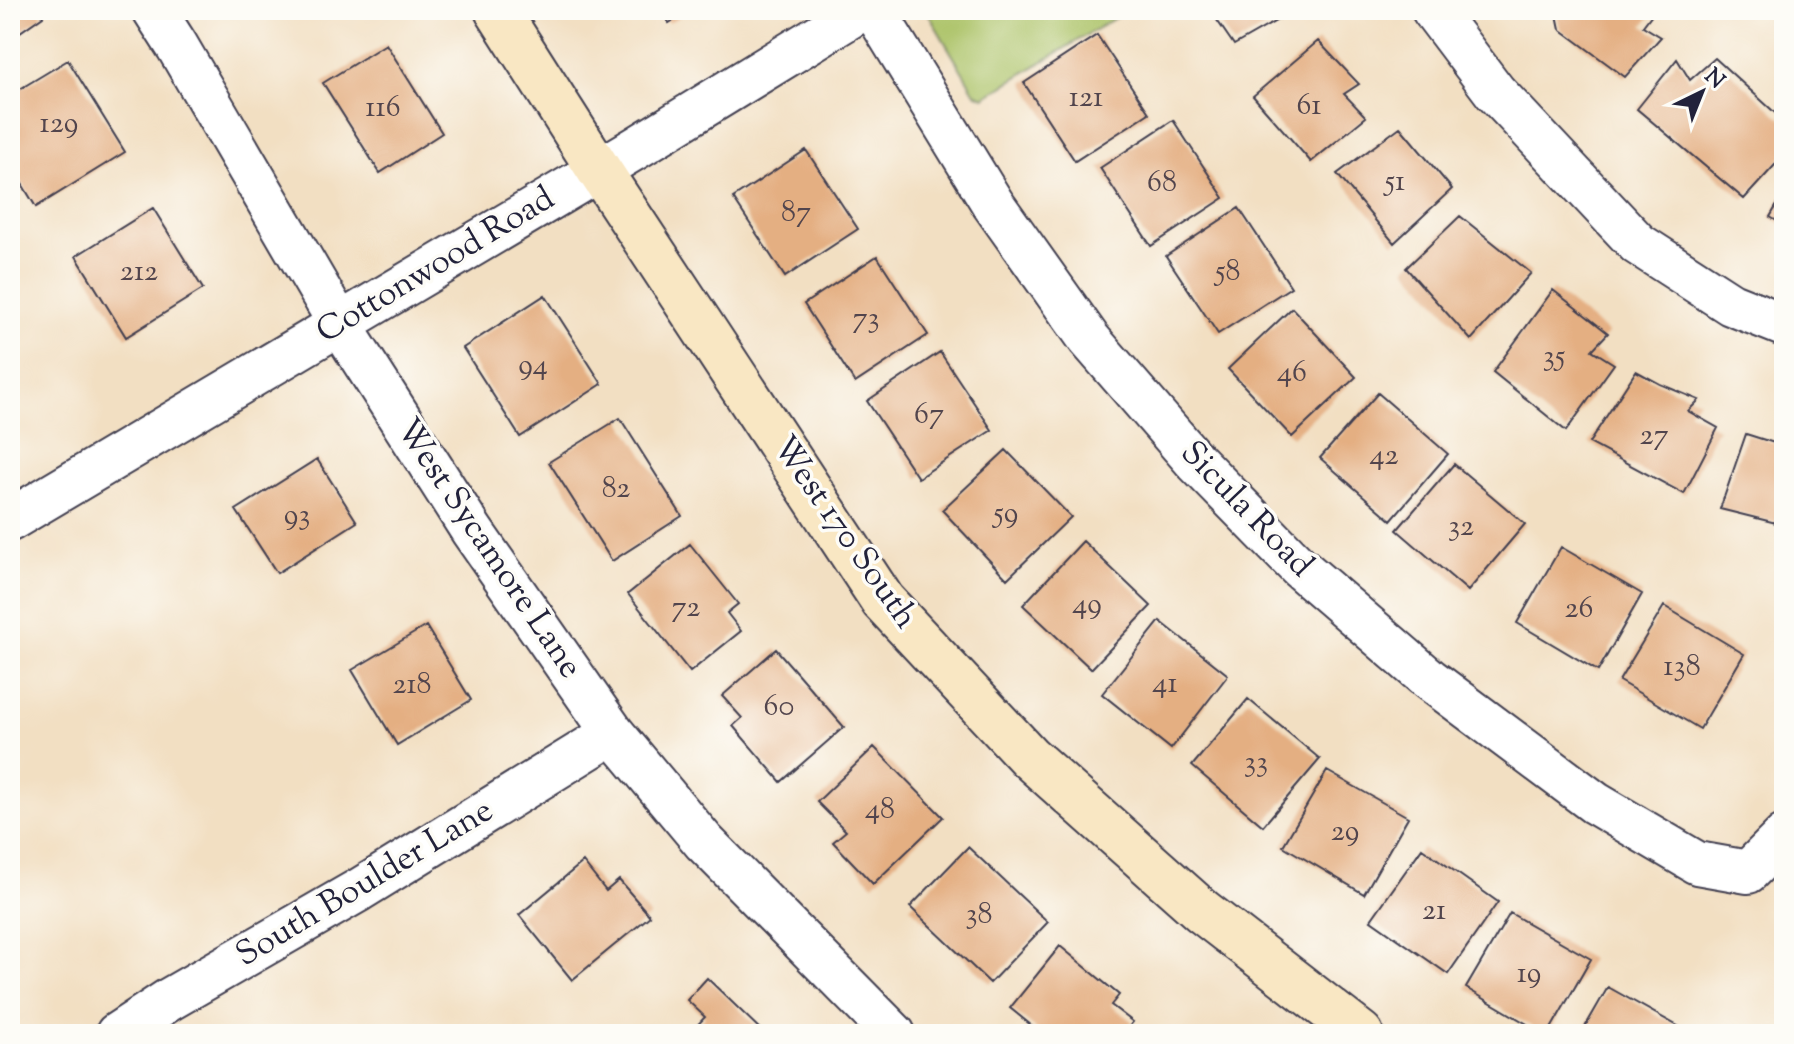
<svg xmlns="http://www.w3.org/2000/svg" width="1794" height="1044" font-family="'Sorts Mill Goudy',serif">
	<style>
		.green { fill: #acc368; stroke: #677252; stroke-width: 2 }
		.building { fill: #e4af82 }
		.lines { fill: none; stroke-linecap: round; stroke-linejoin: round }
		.street-casing { stroke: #413e4f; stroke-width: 46 }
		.secondary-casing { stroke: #413e4f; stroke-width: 48 }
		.street { stroke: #fff; stroke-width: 42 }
		.secondary { stroke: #f9e7c3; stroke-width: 44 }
		.labels { text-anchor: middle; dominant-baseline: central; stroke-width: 7; stroke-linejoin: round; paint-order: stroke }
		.number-label { font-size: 30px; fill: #52454d }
		.street-label { font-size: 34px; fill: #22223b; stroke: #fdfcf7 }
	</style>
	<rect width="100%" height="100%" fill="#fdfcf7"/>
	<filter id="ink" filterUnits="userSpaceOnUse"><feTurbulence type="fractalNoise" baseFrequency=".0125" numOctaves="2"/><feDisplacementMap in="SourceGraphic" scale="16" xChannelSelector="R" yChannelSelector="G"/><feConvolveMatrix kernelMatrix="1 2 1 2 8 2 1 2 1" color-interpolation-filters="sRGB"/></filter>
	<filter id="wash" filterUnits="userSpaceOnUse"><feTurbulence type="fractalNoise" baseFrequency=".006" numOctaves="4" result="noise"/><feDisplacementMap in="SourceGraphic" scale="32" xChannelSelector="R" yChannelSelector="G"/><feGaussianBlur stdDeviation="1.8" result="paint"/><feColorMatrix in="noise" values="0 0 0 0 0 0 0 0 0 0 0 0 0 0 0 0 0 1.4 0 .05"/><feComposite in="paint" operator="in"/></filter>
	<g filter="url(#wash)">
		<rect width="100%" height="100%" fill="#f2dfc2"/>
		<path class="green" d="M 926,10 L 1128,10 L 984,97 L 975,93 Z"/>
		<g id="blocks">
			<path class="building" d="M 10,10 L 39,10 L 43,16 L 10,39 Z
				M 661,10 L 689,10 L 669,23 Z
				M 1210,10 L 1295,10 L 1234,45 Z
				M 1556,10 L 1655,10 L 1643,26 L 1661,37 L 1625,77 L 1560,29 Z
				M 1097,35 L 1149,113 L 1075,161 L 1024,83 Z
				M 1318,41 L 1359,84 L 1344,94 L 1366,117 L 1311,162 L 1253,96 Z
				M 386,44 L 442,133 L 380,173 L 323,83 Z
				M 1715,58 L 1784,121 L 1784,155 L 1744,199 L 1637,109 L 1677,59 L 1690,80 Z
				M 68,60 L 125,152 L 36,207 L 10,164 L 10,95 Z
				M 1173,120 L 1224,198 L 1151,246 L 1100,168 Z
				M 1400,127 L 1452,189 L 1394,243 L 1337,174 Z
				M 806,150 L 858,229 L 785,277 L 733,198 Z
				M 1784,193 L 1784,225 L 1770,217 Z
				M 153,208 L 203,289 L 126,337 L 76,256 Z
				M 1239,208 L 1291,287 L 1218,334 L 1166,256 Z
				M 1460,216 L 1531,273 L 1471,340 L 1406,268 Z
				M 877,256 L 928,335 L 855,383 L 804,304 Z
				M 1553,290 L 1608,333 L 1592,350 L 1614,364 L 1566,431 L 1493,372 Z
				M 545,295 L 602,384 L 520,437 L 463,348 Z
				M 1292,308 L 1356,377 L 1292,437 L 1228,369 Z
				M 940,352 L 992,430 L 918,478 L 867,401 Z
				M 1636,371 L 1660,384 L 1699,400 L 1688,411 L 1718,428 L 1684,494 L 1589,443 Z
				M 1378,393 L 1448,454 L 1391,520 L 1320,458 Z
				M 620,418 L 682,516 L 612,561 L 549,462 Z
				M 1746,434 L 1784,446 L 1784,525 L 1720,509 Z
				M 1006,450 L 1071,517 L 1007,579 L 942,510 Z
				M 317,459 L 357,522 L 277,573 L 236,510 Z
				M 1454,464 L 1525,524 L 1468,591 L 1397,530 Z
				M 1083,541 L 1151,606 L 1091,669 L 1023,605 Z
				M 690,544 L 738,604 L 727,613 L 741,631 L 690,672 L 628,594 Z
				M 1561,547 L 1642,594 L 1598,671 L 1517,623 Z
				M 1664,606 L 1744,654 L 1700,729 L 1619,681 Z
				M 1160,621 L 1228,675 L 1171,749 L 1102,694 Z
				M 426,626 L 471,700 L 397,745 L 352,670 Z
				M 776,649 L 844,727 L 781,782 L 733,726 L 742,718 L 722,696 Z
				M 1248,699 L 1320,759 L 1263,826 L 1192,766 Z
				M 874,747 L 943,817 L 873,884 L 833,842 L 846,831 L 817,802 Z
				M 1327,771 L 1408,817 L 1364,894 L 1283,846 Z
				M 968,847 L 1048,922 L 990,983 L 910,907 Z
				M 1422,848 L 1498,902 L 1448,974 L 1371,920 Z
				M 583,862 L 606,891 L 619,880 L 650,916 L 572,980 L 519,915 Z
				M 1510,913 L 1591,959 L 1548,1034 L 1544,1034 L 1466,988 Z
				M 1060,946 L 1119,995 L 1111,1005 L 1133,1022 L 1123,1034 L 1042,1034 L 1010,1008 Z
				M 707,978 L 765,1034 L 689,1034 L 705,1017 L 687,1000 Z
				M 1608,987 L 1692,1034 L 1581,1034 Z"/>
		</g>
	</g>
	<g filter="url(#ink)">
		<use href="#blocks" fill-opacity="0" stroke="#413e4f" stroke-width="2"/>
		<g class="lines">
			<defs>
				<path id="street" d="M 154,10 L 177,46 L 339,323 L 472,531 L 613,733 L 704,842 L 894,1034
					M 874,10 L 993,204 L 1089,339 L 1195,461 L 1299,567 L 1429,679 L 1595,803 L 1697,863 L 1748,872 L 1784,836
					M 1433,10 L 1495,92 L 1638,244 L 1731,304 L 1784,325
					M 10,520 L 636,148 L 861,10
					M 117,1034 L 170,999 L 359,890 L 613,733"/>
				<path id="secondary" d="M 497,10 L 599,170 L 883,601 L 1029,757 L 1202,911 L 1361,1034"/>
			</defs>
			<use href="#street" class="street-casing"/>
			<use href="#secondary" class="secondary-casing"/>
			<use href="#street" class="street"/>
			<use href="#secondary" class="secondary"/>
		</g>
	</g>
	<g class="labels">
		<g class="number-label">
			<text x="1086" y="98">121</text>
			<text x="1309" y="106">61</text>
			<text x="383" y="108">116</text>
			<text x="59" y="124">129</text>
			<text x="1395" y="182">51</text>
			<text x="1162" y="183">68</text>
			<text x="796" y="213">87</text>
			<text x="139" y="272">212</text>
			<text x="1228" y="272">58</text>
			<text x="866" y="319">73</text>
			<text x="1554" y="357">35</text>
			<text x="533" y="366">94</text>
			<text x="1292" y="373">46</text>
			<text x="929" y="415">67</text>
			<text x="1654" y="436">27</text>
			<text x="1384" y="456">42</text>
			<text x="616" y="489">82</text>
			<text x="1006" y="514">59</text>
			<text x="297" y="516">93</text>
			<text x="1461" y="527">32</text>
			<text x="1087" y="605">49</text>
			<text x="686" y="608">72</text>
			<text x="1579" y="609">26</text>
			<text x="1682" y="667">138</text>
			<text x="1165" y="684">41</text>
			<text x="412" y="685">218</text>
			<text x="779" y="707">60</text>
			<text x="1256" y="763">33</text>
			<text x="880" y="810">48</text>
			<text x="1345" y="832">29</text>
			<text x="1434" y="911">21</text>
			<text x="979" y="915">38</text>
			<text x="1529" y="974">19</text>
		</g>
		<g class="street-label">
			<text transform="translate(436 266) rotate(-31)">Cottonwood Road</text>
			<text transform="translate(1246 510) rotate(46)">Sicula Road</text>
			<text transform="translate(844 533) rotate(55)">West 170 South</text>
			<text transform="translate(488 549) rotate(56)">West Sycamore Lane</text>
			<text transform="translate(365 884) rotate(-31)">South Boulder Lane</text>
		</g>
	</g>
	<rect width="1794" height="1044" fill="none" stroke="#fdfcf7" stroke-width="40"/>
	<g transform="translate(1702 92) rotate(43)" stroke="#fdfcf7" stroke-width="6" paint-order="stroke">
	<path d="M0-6L14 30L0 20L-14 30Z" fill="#22223b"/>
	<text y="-12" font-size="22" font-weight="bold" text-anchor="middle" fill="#22223b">N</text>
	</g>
</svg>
